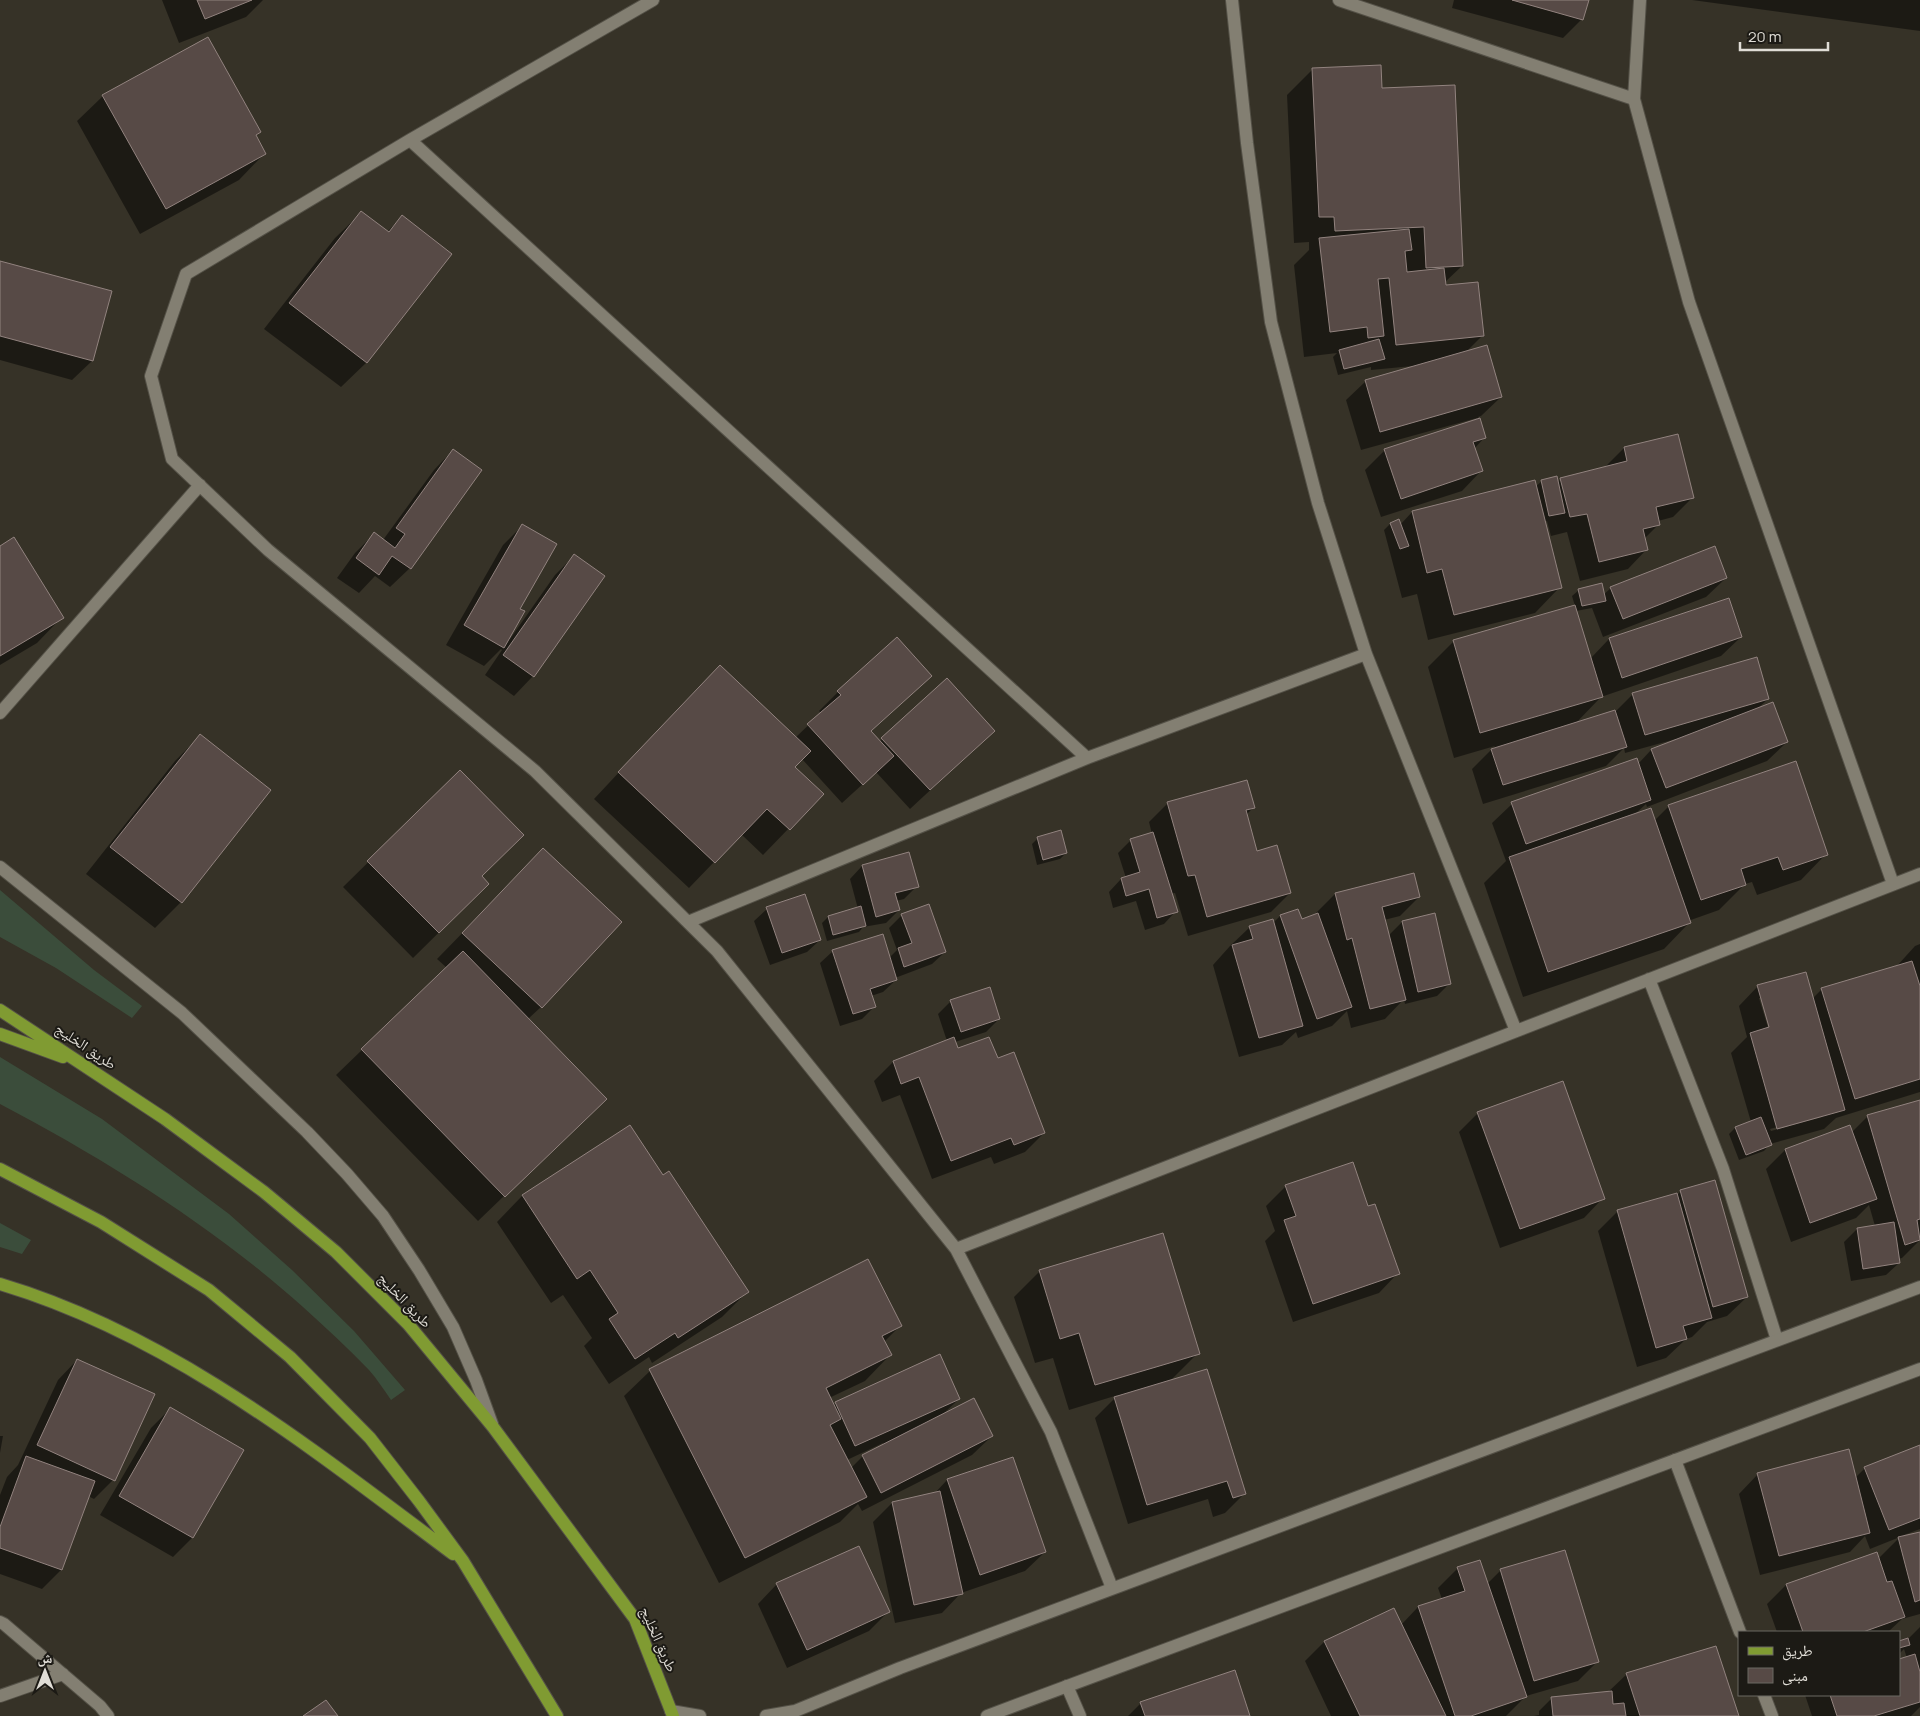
<svg xmlns="http://www.w3.org/2000/svg" width="1920" height="1716" font-family="Manrope,'Noto Naskh Arabic',sans-serif">
	<style>
		.grass { fill: #3b4d3b }
		.shadow { fill: #0007; fill-rule: evenodd }
		.building { fill: #574a46; stroke: #92837f }
		.lines { fill: none; stroke-linecap: round; stroke-linejoin: round }
		.minor-casing { stroke: #545147; stroke-width: 14 }
		.tertiary-casing { stroke: #545147; stroke-width: 14 }
		.secondary-casing { stroke: #545147; stroke-width: 14 }
		.primary-casing { stroke: #545147; stroke-width: 14 }
		.minor { stroke: #837f72; stroke-width: 12 }
		.tertiary { stroke: #837f72; stroke-width: 12 }
		.secondary { stroke: #837f72; stroke-width: 12 }
		.primary { stroke: #809b32; stroke-width: 12 }
		.labels { text-anchor: middle; dominant-baseline: central; stroke-width: 4; stroke-linejoin: round; paint-order: stroke }
		.street-label { font-size: 15px; fill: #e0ddd6; stroke: #1c1a15 }
	</style>
	<rect width="100%" height="100%" fill="#363227"/>
	<path class="grass" d="M 0,890 L 94,970 L 142,1006 L 132,1018 L 56,968 L 0,937 Z
		M 0,1057 L 102,1119 L 229,1214 L 292,1270 L 354,1331 L 405,1390 L 391,1400 C 384,1390 377,1379 369,1370 C 348,1348 325,1327 303,1307 C 211,1225 108,1161 0,1104 Z
		M 0,1223 L 31,1240 L 22,1254 L 0,1247 Z"/>
	<path class="shadow" d="M 162,0 L 263,0 L 246,17 L 179,43 Z
		M 1454,0 L 1587,0 L 1582,19 L 1563,38 L 1452,8 Z
		M 1692,0 L 1920,0 L 1920,31 Z
		M 1313,69 L 1380,89 L 1462,266 L 1444,283 L 1483,335 L 1466,352 L 1501,397 L 1481,416 L 1478,417 L 1485,437 L 1474,449 L 1481,471 L 1462,491 L 1381,517 L 1365,470 L 1385,450 L 1478,420 L 1477,418 L 1361,450 L 1346,400 L 1366,381 L 1413,367 L 1413,366 L 1371,370 L 1371,367 L 1338,375 L 1333,357 L 1337,353 L 1304,357 L 1294,265 L 1309,250 L 1309,242 L 1294,243 L 1287,95 Z
		M 103,96 L 260,132 L 255,137 L 264,154 L 239,180 L 140,234 L 77,121 Z
		M 361,213 L 387,232 L 402,217 L 367,362 L 341,387 L 264,329 L 335,238 Z
		M 0,263 L 92,361 L 72,380 L 0,360 Z
		M 1677,435 L 1693,497 L 1673,517 L 1658,521 L 1659,524 L 1644,539 L 1647,549 L 1628,569 L 1580,581 L 1567,532 L 1551,536 L 1547,521 L 1544,522 L 1560,587 L 1535,613 L 1428,640 L 1417,594 L 1402,598 L 1384,530 L 1390,524 L 1399,521 L 1400,525 L 1412,512 L 1534,482 L 1535,487 L 1542,481 L 1557,483 L 1561,479 L 1604,468 L 1624,448 Z
		M 453,450 L 410,568 L 390,587 L 375,576 L 359,593 L 337,578 L 355,553 L 374,534 L 383,540 L 434,470 Z
		M 522,526 L 519,609 L 509,638 L 510,639 L 555,575 L 574,556 L 533,676 L 514,696 L 485,675 L 502,650 L 501,649 L 484,666 L 446,645 L 503,545 Z
		M 0,547 L 62,617 L 37,643 L 0,665 Z
		M 1726,578 L 1706,597 L 1603,637 L 1592,608 L 1576,611 L 1590,659 L 1609,639 L 1741,637 L 1721,656 L 1601,697 L 1575,724 L 1615,712 L 1633,694 L 1768,699 L 1756,710 L 1787,742 L 1767,761 L 1647,807 L 1646,804 L 1634,815 L 1654,821 L 1669,806 L 1826,854 L 1801,880 L 1757,895 L 1752,882 L 1745,884 L 1719,910 L 1688,921 L 1689,923 L 1664,949 L 1523,997 L 1484,883 L 1506,861 L 1492,823 L 1512,804 L 1636,760 L 1638,764 L 1651,750 L 1677,740 L 1676,739 L 1625,753 L 1624,748 L 1606,766 L 1483,804 L 1472,769 L 1495,746 L 1454,758 L 1428,667 L 1454,641 L 1575,606 L 1572,596 L 1579,590 L 1603,595 L 1611,588 Z
		M 930,676 L 870,732 L 879,742 L 947,680 L 994,731 L 910,809 L 876,772 L 842,803 L 802,759 L 794,767 L 822,794 L 763,855 L 741,834 L 689,888 L 594,799 L 694,692 L 795,738 L 821,713 L 819,711 L 838,692 Z
		M 200,736 L 270,791 L 181,902 L 155,928 L 86,874 L 175,761 Z
		M 460,772 L 480,877 L 488,884 L 413,958 L 343,887 Z
		M 1168,803 L 1254,807 L 1246,815 L 1256,852 L 1290,893 L 1271,912 L 1188,936 L 1175,893 L 1171,894 L 1176,911 L 1164,924 L 1145,930 L 1136,901 L 1113,908 L 1109,892 L 1121,879 L 1126,878 L 1118,853 L 1131,840 L 1152,834 L 1149,822 Z
		M 1038,838 L 1066,853 L 1060,859 L 1037,865 L 1032,844 Z
		M 543,850 L 541,1007 L 528,1019 L 579,1124 L 478,1221 L 336,1075 L 447,968 L 437,959 Z
		M 862,866 L 917,886 L 904,899 L 896,901 L 899,910 L 886,923 L 863,927 L 859,932 L 827,941 L 822,923 L 828,917 L 858,909 L 850,879 Z
		M 1413,874 L 1419,897 L 1400,916 L 1384,920 L 1388,936 L 1402,922 L 1434,915 L 1450,983 L 1437,996 L 1405,1004 L 1404,999 L 1385,1019 L 1351,1028 L 1347,1011 L 1332,1026 L 1298,1038 L 1296,1032 L 1282,1045 L 1239,1057 L 1213,965 L 1230,946 L 1250,927 L 1273,923 L 1280,916 L 1298,910 L 1302,921 L 1316,915 L 1316,913 L 1335,894 Z
		M 767,909 L 820,940 L 807,952 L 770,965 L 754,921 Z
		M 902,915 L 945,952 L 932,964 L 895,978 L 896,980 L 883,992 L 871,996 L 875,1006 L 862,1019 L 840,1026 L 820,963 L 833,951 L 889,958 L 897,950 L 889,928 Z
		M 1920,944 L 1920,1092 L 1836,1118 L 1824,1129 L 1770,1144 L 1764,1151 L 1739,1160 L 1729,1134 L 1735,1128 L 1751,1122 L 1731,1053 L 1747,1037 L 1739,1006 L 1758,986 L 1812,999 L 1822,989 L 1896,967 L 1915,946 ZM 1759,998 L 1762,998 L 1772,1033 L 1770,1034 ZM 1822,1115 L 1822,1117 L 1771,1131 L 1770,1129 Z
		M 951,1001 L 999,1019 L 986,1032 L 955,1042 L 958,1050 L 997,1060 L 1044,1133 L 1025,1152 L 994,1164 L 991,1157 L 932,1179 L 900,1095 L 882,1102 L 874,1081 L 893,1062 L 947,1041 L 938,1014 Z
		M 1920,1101 L 1920,1240 L 1902,1258 L 1898,1259 L 1899,1263 L 1886,1275 L 1851,1281 L 1844,1242 L 1857,1229 L 1875,1226 L 1869,1205 L 1856,1218 L 1791,1242 L 1766,1169 L 1785,1150 L 1851,1133 L 1868,1116 Z
		M 1478,1113 L 1603,1198 L 1584,1218 L 1500,1248 L 1459,1132 Z
		M 630,1126 L 663,1177 L 748,1291 L 722,1317 L 652,1363 L 649,1357 L 609,1384 L 584,1346 L 592,1338 L 563,1295 L 551,1303 L 497,1222 L 522,1196 Z
		M 1286,1186 L 1367,1208 L 1398,1273 L 1379,1293 L 1293,1322 L 1265,1241 L 1275,1231 L 1266,1206 Z
		M 1681,1191 L 1747,1297 L 1727,1316 L 1707,1322 L 1692,1337 L 1686,1339 L 1666,1358 L 1637,1367 L 1598,1231 L 1618,1211 L 1676,1196 Z
		M 1040,1271 L 1198,1353 L 1170,1381 L 1244,1494 L 1225,1513 L 1213,1517 L 1208,1499 L 1128,1524 L 1095,1418 L 1118,1395 L 1069,1410 L 1053,1358 L 1035,1363 L 1014,1297 Z
		M 900,1326 L 884,1342 L 890,1355 L 865,1381 L 829,1398 L 833,1405 L 939,1356 L 959,1399 L 942,1415 L 992,1436 L 972,1455 L 862,1511 L 858,1504 L 840,1522 L 719,1583 L 624,1396 L 650,1371 ZM 883,1443 L 884,1445 L 863,1456 L 851,1468 L 847,1460 Z
		M 77,1360 L 113,1480 L 94,1499 L 88,1496 L 61,1570 L 42,1589 L 0,1574 L 0,1495 L 7,1477 L 18,1465 L 58,1380 Z
		M 170,1409 L 243,1451 L 192,1538 L 173,1557 L 100,1515 L 151,1428 Z
		M 0,1436 L 3,1436 L 0,1453 Z
		M 1920,1446 L 1920,1529 L 1904,1535 L 1905,1537 L 1920,1533 L 1920,1614 L 1902,1619 L 1888,1632 L 1777,1632 L 1767,1604 L 1786,1585 L 1876,1553 L 1878,1559 L 1900,1537 L 1870,1549 L 1865,1536 L 1850,1552 L 1760,1575 L 1739,1494 L 1758,1474 L 1855,1478 L 1865,1468 Z
		M 1012,1458 L 1045,1552 L 1025,1571 L 961,1593 L 942,1613 L 895,1623 L 873,1522 L 892,1503 L 934,1494 L 947,1480 Z
		M 1458,1568 L 1487,1584 L 1501,1570 L 1598,1661 L 1578,1681 L 1526,1696 L 1506,1716 L 1331,1716 L 1305,1661 L 1324,1642 L 1394,1609 L 1401,1625 L 1418,1607 L 1442,1599 L 1438,1588 Z
		M 777,1584 L 888,1612 L 869,1631 L 787,1668 L 758,1604 Z
		M 1920,1627 L 1920,1707 L 1911,1716 L 1812,1716 L 1805,1695 L 1899,1695 L 1899,1661 L 1907,1658 L 1904,1649 L 1899,1654 L 1899,1642 L 1907,1640 Z
		M 1627,1674 L 1737,1716 L 1534,1716 L 1539,1715 L 1539,1711 L 1552,1698 L 1608,1692 Z
		M 1141,1703 L 1249,1716 L 1128,1716 Z"/>
	<path class="building" d="M 197,0 L 252,0 L 205,19 Z
		M 1512,0 L 1589,0 L 1583,20 Z
		M 208,37 L 261,132 L 256,135 L 266,154 L 166,209 L 102,95 Z
		M 1381,65 L 1382,88 L 1455,85 L 1463,266 L 1426,268 L 1424,227 L 1335,231 L 1334,217 L 1319,217 L 1312,68 Z
		M 361,211 L 389,232 L 402,215 L 452,254 L 367,363 L 289,303 Z
		M 1409,229 L 1412,250 L 1405,251 L 1407,272 L 1444,268 L 1446,285 L 1478,282 L 1484,336 L 1396,345 L 1389,278 L 1378,279 L 1384,336 L 1368,338 L 1367,327 L 1330,332 L 1319,238 Z
		M 0,261 L 112,291 L 93,361 L 0,336 Z
		M 1379,339 L 1385,359 L 1344,369 L 1339,350 Z
		M 1487,345 L 1502,397 L 1380,432 L 1365,380 Z
		M 1480,418 L 1486,438 L 1473,442 L 1483,471 L 1401,499 L 1384,449 Z
		M 1678,434 L 1694,498 L 1656,507 L 1660,525 L 1643,529 L 1648,550 L 1599,562 L 1587,514 L 1570,517 L 1560,478 L 1627,461 L 1624,447 Z
		M 453,449 L 482,470 L 411,569 L 392,556 L 379,575 L 356,558 L 374,532 L 395,548 L 405,534 L 396,528 Z
		M 1557,476 L 1565,513 L 1549,516 L 1541,480 Z
		M 1535,480 L 1562,588 L 1454,615 L 1442,569 L 1427,573 L 1412,511 Z
		M 1399,519 L 1409,546 L 1400,549 L 1390,523 Z
		M 522,524 L 557,544 L 520,609 L 525,611 L 504,648 L 464,625 Z
		M 14,537 L 64,618 L 0,656 L 0,546 Z
		M 1715,546 L 1727,578 L 1623,619 L 1610,587 Z
		M 574,554 L 605,576 L 534,677 L 503,655 Z
		M 1602,583 L 1606,601 L 1582,606 L 1578,589 Z
		M 1729,598 L 1742,637 L 1622,678 L 1609,638 Z
		M 1575,605 L 1603,697 L 1480,733 L 1453,640 Z
		M 897,637 L 932,676 L 871,731 L 894,756 L 863,785 L 807,724 L 841,695 L 837,691 Z
		M 1757,657 L 1769,699 L 1645,735 L 1632,693 Z
		M 720,665 L 811,751 L 795,767 L 824,794 L 790,830 L 767,809 L 715,863 L 618,772 Z
		M 947,678 L 995,731 L 930,790 L 881,738 Z
		M 1773,702 L 1788,742 L 1666,788 L 1651,749 Z
		M 1615,710 L 1627,747 L 1503,785 L 1491,749 Z
		M 200,734 L 271,790 L 182,903 L 110,847 Z
		M 1637,758 L 1651,800 L 1526,844 L 1511,802 Z
		M 1796,761 L 1828,855 L 1783,870 L 1778,857 L 1741,869 L 1746,885 L 1701,900 L 1668,805 Z
		M 460,770 L 524,835 L 482,876 L 489,884 L 439,933 L 367,861 Z
		M 1247,780 L 1255,808 L 1246,810 L 1257,851 L 1277,845 L 1291,893 L 1207,917 L 1195,875 L 1188,876 L 1167,802 Z
		M 1651,808 L 1691,923 L 1548,972 L 1509,857 Z
		M 1061,830 L 1067,853 L 1043,860 L 1037,837 Z
		M 1153,832 L 1178,912 L 1157,918 L 1149,889 L 1126,896 L 1121,878 L 1140,872 L 1130,839 Z
		M 543,848 L 622,922 L 542,1008 L 462,933 Z
		M 909,852 L 919,887 L 895,893 L 900,910 L 876,917 L 862,865 Z
		M 1414,873 L 1420,897 L 1382,907 L 1406,1000 L 1370,1009 L 1352,938 L 1347,940 L 1335,893 Z
		M 805,894 L 821,940 L 782,953 L 766,907 Z
		M 929,904 L 946,952 L 904,967 L 898,948 L 912,943 L 901,914 Z
		M 861,906 L 866,926 L 833,935 L 828,916 Z
		M 1298,909 L 1302,919 L 1318,913 L 1352,1007 L 1317,1019 L 1280,915 Z
		M 1435,913 L 1451,984 L 1418,992 L 1402,921 Z
		M 1273,919 L 1303,1026 L 1259,1038 L 1232,945 L 1253,939 L 1249,926 Z
		M 883,934 L 897,980 L 870,989 L 876,1007 L 853,1014 L 832,950 Z
		M 463,951 L 607,1099 L 505,1197 L 361,1049 Z
		M 1912,961 L 1920,986 L 1920,1079 L 1855,1099 L 1821,988 Z
		M 1806,972 L 1845,1110 L 1777,1129 L 1750,1033 L 1769,1027 L 1757,985 Z
		M 990,987 L 1000,1019 L 961,1032 L 950,1000 Z
		M 954,1037 L 958,1048 L 989,1037 L 998,1058 L 1014,1052 L 1045,1133 L 1014,1145 L 1011,1138 L 951,1161 L 919,1077 L 901,1084 L 893,1061 Z
		M 1563,1081 L 1605,1199 L 1520,1229 L 1477,1112 Z
		M 1920,1100 L 1920,1219 L 1917,1220 L 1920,1240 L 1905,1245 L 1867,1115 Z
		M 1761,1117 L 1772,1145 L 1746,1155 L 1735,1127 Z
		M 630,1125 L 663,1175 L 669,1171 L 749,1292 L 678,1338 L 675,1333 L 635,1359 L 609,1319 L 618,1313 L 590,1270 L 577,1279 L 522,1195 Z
		M 1850,1125 L 1877,1199 L 1810,1223 L 1785,1149 Z
		M 1353,1162 L 1368,1206 L 1375,1204 L 1400,1274 L 1313,1304 L 1284,1220 L 1296,1216 L 1285,1185 Z
		M 1715,1180 L 1748,1297 L 1713,1307 L 1680,1190 Z
		M 1677,1193 L 1712,1318 L 1683,1326 L 1687,1339 L 1656,1348 L 1617,1210 Z
		M 1894,1222 L 1900,1263 L 1863,1269 L 1857,1228 Z
		M 1163,1233 L 1200,1354 L 1095,1385 L 1079,1333 L 1060,1339 L 1039,1270 Z
		M 868,1259 L 902,1326 L 882,1336 L 892,1355 L 826,1388 L 841,1419 L 830,1425 L 867,1497 L 745,1558 L 649,1369 Z
		M 940,1354 L 960,1399 L 855,1446 L 835,1402 Z
		M 77,1359 L 155,1394 L 115,1481 L 37,1445 Z
		M 1207,1369 L 1246,1494 L 1233,1498 L 1227,1481 L 1147,1505 L 1114,1397 Z
		M 974,1398 L 993,1436 L 881,1493 L 862,1455 Z
		M 170,1407 L 244,1450 L 193,1538 L 119,1496 Z
		M 1920,1445 L 1920,1518 L 1889,1530 L 1864,1467 Z
		M 1849,1449 L 1870,1533 L 1779,1556 L 1757,1473 Z
		M 26,1456 L 95,1481 L 62,1570 L 0,1548 L 0,1527 Z
		M 1013,1457 L 1046,1552 L 980,1575 L 947,1479 Z
		M 940,1491 L 963,1594 L 914,1605 L 892,1502 Z
		M 1920,1532 L 1920,1600 L 1915,1602 L 1898,1537 Z
		M 859,1546 L 890,1612 L 807,1650 L 776,1583 Z
		M 1565,1550 L 1599,1662 L 1534,1681 L 1500,1569 Z
		M 1877,1552 L 1887,1582 L 1892,1581 L 1905,1617 L 1863,1632 L 1803,1632 L 1786,1584 Z
		M 1480,1560 L 1527,1697 L 1471,1716 L 1455,1716 L 1418,1606 L 1465,1591 L 1457,1567 Z
		M 1394,1608 L 1446,1716 L 1360,1716 L 1324,1641 Z
		M 1908,1638 L 1910,1645 L 1899,1648 L 1899,1641 Z
		M 1716,1646 L 1739,1716 L 1640,1716 L 1626,1673 Z
		M 1915,1654 L 1920,1672 L 1920,1702 L 1874,1716 L 1837,1716 L 1830,1695 L 1899,1695 L 1899,1659 Z
		M 1235,1670 L 1250,1716 L 1145,1716 L 1140,1702 Z
		M 1612,1691 L 1613,1704 L 1624,1703 L 1626,1716 L 1553,1716 L 1551,1697 Z
		M 326,1700 L 338,1716 L 303,1716 Z"/>
	<g class="lines">
		<defs>
			<path id="minor" d="M 653,0 L 410,140 L 186,274 L 151,376 L 172,459 L 268,550 L 535,771 L 717,951 L 956,1249 L 1051,1432 L 1112,1588
				M 1232,0 L 1247,143 L 1271,322 L 1318,503 L 1366,654 L 1516,1031
				M 1339,0 L 1634,99
				M 1640,0 L 1634,99 L 1689,302 L 1893,884
				M 410,140 L 1087,758
				M 0,713 L 200,485
				M 688,922 L 1087,758 L 1366,654
				M 1649,979 L 1723,1169 L 1777,1340
				M 956,1249 L 1920,874
				M 1675,1460 L 1740,1632
				M 0,1622 L 4,1624 L 100,1706 L 108,1716
				M 1067,1686 L 1080,1716
				M 1764,1695 L 1772,1716
				M 0,1696 L 63,1674"/>
			<path id="tertiary" d="M 671,1711 L 700,1716
				M 766,1716 L 795,1711 L 900,1668 L 1920,1287
				M 987,1716 L 1920,1369"/>
			<path id="secondary" d="M 0,867 L 182,1013 L 307,1132 L 347,1174 L 383,1216 L 419,1270 L 453,1327 L 476,1380 L 492,1424"/>
			<path id="primary" d="M 0,1010 L 165,1119 L 264,1192 L 336,1252 L 408,1324 L 493,1427 L 635,1619 L 673,1716
				M 0,1034 L 63,1057
				M 0,1169 L 101,1222 L 209,1290 L 290,1357 L 370,1438 L 419,1501 L 463,1561 L 557,1716
				M 0,1284 C 171,1335 312,1449 453,1554"/>
		</defs>
		<use href="#minor" class="minor-casing"/>
		<use href="#tertiary" class="tertiary-casing"/>
		<use href="#secondary" class="secondary-casing"/>
		<use href="#primary" class="primary-casing"/>
		<use href="#minor" class="minor"/>
		<use href="#tertiary" class="tertiary"/>
		<use href="#secondary" class="secondary"/>
		<use href="#primary" class="primary"/>
	</g>
	<g class="labels">
		<g class="street-label">
			<text transform="translate(86 1046) rotate(34)">طريق الخليج</text>
			<text transform="translate(405 1300) rotate(46)">طريق الخليج</text>
			<text transform="translate(659 1639) rotate(66)">طريق الخليج</text>
		</g>
	</g>
	<rect x="1738" y="1631" width="162" height="65" fill="#1c1a15" stroke="#6a6862"/>
	<rect x="1748" y="1647" width="25" height="8" fill="#809b32" stroke="#6a6862"/>
	<text x="1782" y="1656" font-size="15" fill="#e0ddd6">طريق</text>
	<rect x="1748" y="1668" width="25" height="15" fill="#574a46" stroke="#6a6862"/>
	<text x="1782" y="1681" font-size="15" fill="#e0ddd6">مبنى</text>
	<g transform="translate(45 1671)" stroke="#1c1a15" stroke-width="4" paint-order="stroke">
	<path d="M0-4L9 19L0 12L-9 19Z" fill="#e0ddd6"/>
	<text y="-8" font-size="14" font-weight="bold" text-anchor="middle" fill="#e0ddd6">ش</text>
	</g>
	<path d="M1740 42v8h88v-8" fill="none" stroke="#e0ddd6" stroke-width="2.5"/>
	<text x="1748" y="42" font-size="15" fill="#e0ddd6" stroke="#1c1a15" stroke-width="4" paint-order="stroke">20 m</text>
</svg>
